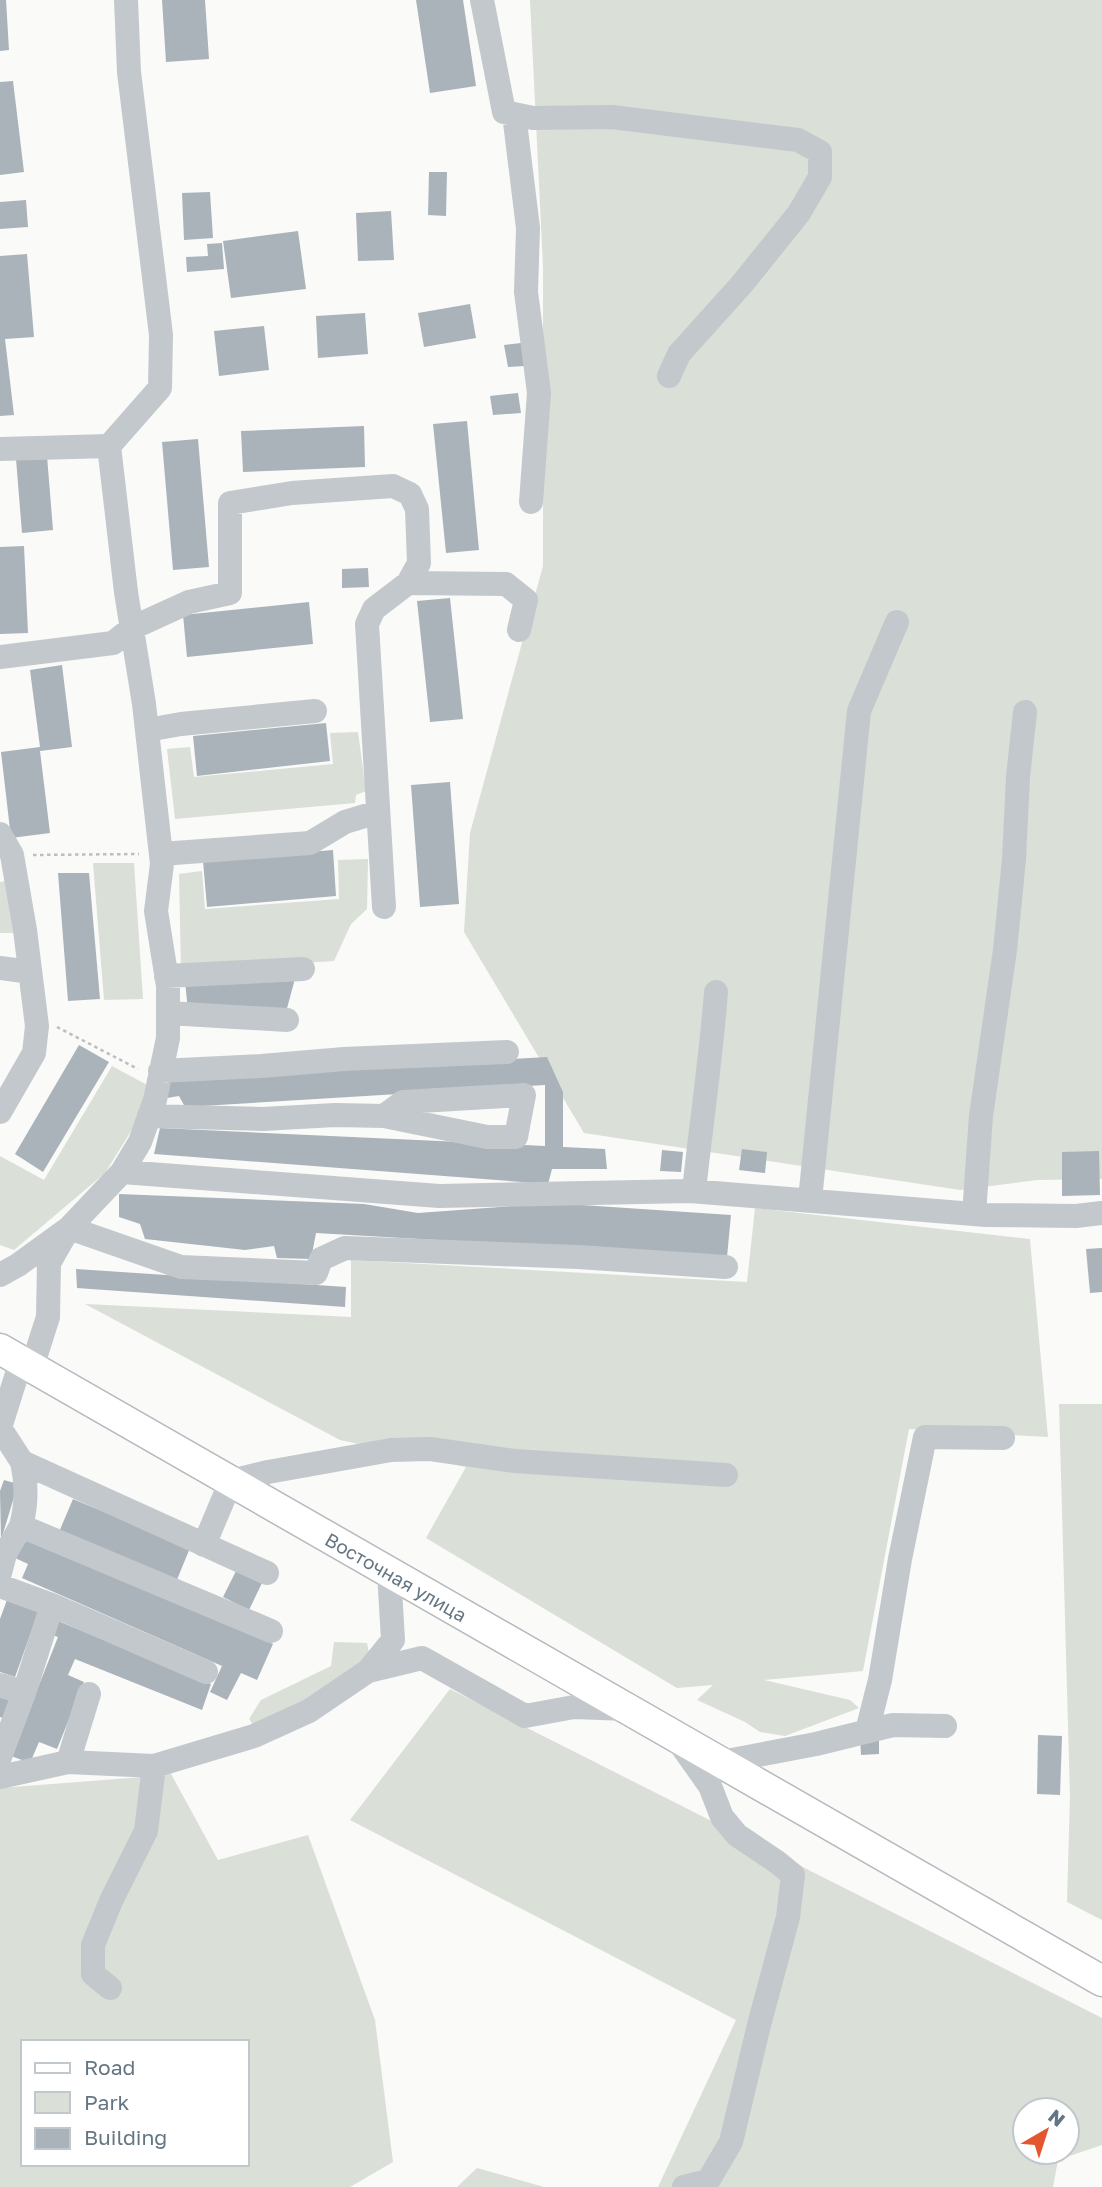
<svg xmlns="http://www.w3.org/2000/svg" width="1102" height="2187" font-family="'Golos Text',sans-serif">
	<style>
		.green { fill: #dadfd7; fill-rule: evenodd }
		.building { fill: #aab3b9 }
		.lines { fill: none; stroke-linecap: round; stroke-linejoin: round }
		.major-casing { stroke: #b5babe; stroke-width: 33 }
		.path { stroke: #bbbfc2; stroke-width: 2.5; stroke-dasharray: 3.5 3.5; stroke-linecap: butt }
		.minor { stroke: #c3c8cc; stroke-width: 24 }
		.major { stroke: #fff; stroke-width: 30 }
		.labels { text-anchor: middle; dominant-baseline: central; stroke-width: 7; stroke-linejoin: round; paint-order: stroke }
		.street-label { font-size: 19px; fill: #657683; stroke: #fff }
	</style>
	<rect width="100%" height="100%" fill="#fafaf8"/>
	<path class="green" d="M 530,0 L 1102,0 L 1102,1179 L 1037,1180 L 960,1190 L 584,1133 L 464,932 L 470,833 L 543,566 L 543,266 Z
		M 358,732 L 366,791 L 356,795 L 355,803 L 175,819 L 167,749 L 190,747 L 194,777 L 333,764 L 330,733 Z
		M 368,859 L 367,909 L 351,924 L 334,961 L 181,971 L 179,874 L 202,871 L 205,909 L 339,899 L 338,860 Z
		M 93,863 L 134,863 L 143,999 L 104,1000 Z
		M 6,881 L 15,933 L 0,933 L 0,882 Z
		M 112,1066 L 149,1086 L 138,1120 L 105,1173 L 14,1250 L 0,1245 L 0,1156 L 44,1180 Z
		M 755,1208 L 1030,1239 L 1048,1437 L 909,1429 L 863,1671 L 764,1680 L 850,1700 L 859,1708 L 785,1736 L 760,1732 L 745,1722 L 697,1700 L 713,1685 L 677,1688 L 426,1538 L 466,1467 L 340,1440 L 85,1304 L 351,1317 L 351,1260 L 747,1282 Z
		M 1059,1404 L 1102,1404 L 1102,1920 L 1067,1902 L 1070,1796 Z
		M 334,1642 L 367,1643 L 370,1658 L 344,1681 L 256,1729 L 249,1719 L 261,1700 L 331,1666 Z
		M 450,1689 L 1102,2018 L 1102,2145 L 1058,2160 L 1053,2187 L 658,2187 L 736,2020 L 350,1820 ZM 1025,2110 L 1067,2110 L 1067,2152 L 1025,2152 Z
		M 170,1772 L 218,1860 L 308,1835 L 375,2020 L 393,2162 L 350,2187 L 0,2187 L 0,1788 L 143,1777 ZM 23,2042 L 247,2042 L 247,2164 L 23,2164 Z
		M 477,2168 L 544,2187 L 457,2187 Z"/>
	<path class="building" d="M 0,0 L 6,0 L 9,50 L 0,51 Z
		M 162,0 L 205,0 L 209,59 L 166,62 Z
		M 416,0 L 463,0 L 476,86 L 430,93 Z
		M 13,81 L 24,172 L 0,175 L 0,82 Z
		M 429,172 L 447,172 L 446,216 L 428,215 Z
		M 210,192 L 213,238 L 184,240 L 182,193 Z
		M 26,200 L 28,227 L 0,229 L 0,202 Z
		M 391,211 L 394,260 L 358,261 L 356,213 Z
		M 298,231 L 306,289 L 231,298 L 223,241 Z
		M 222,243 L 224,269 L 187,272 L 186,257 L 208,256 L 207,244 Z
		M 27,254 L 34,337 L 5,339 L 14,415 L 0,416 L 0,256 Z
		M 470,304 L 476,338 L 424,347 L 418,313 Z
		M 365,313 L 368,354 L 318,358 L 316,316 Z
		M 264,326 L 269,370 L 219,376 L 214,331 Z
		M 521,343 L 525,366 L 508,367 L 504,345 Z
		M 518,393 L 521,413 L 493,415 L 490,396 Z
		M 467,421 L 479,550 L 446,553 L 433,424 Z
		M 364,426 L 365,467 L 243,472 L 241,431 Z
		M 198,439 L 209,567 L 173,570 L 162,442 Z
		M 47,456 L 53,530 L 22,533 L 16,459 Z
		M 24,546 L 28,633 L 0,634 L 0,547 Z
		M 368,568 L 369,587 L 342,588 L 342,569 Z
		M 450,598 L 463,719 L 430,722 L 417,601 Z
		M 309,602 L 313,644 L 187,657 L 183,615 Z
		M 62,665 L 72,747 L 40,751 L 50,833 L 11,838 L 1,752 L 40,747 L 30,670 Z
		M 326,723 L 330,761 L 197,776 L 193,736 Z
		M 450,782 L 459,904 L 420,907 L 411,785 Z
		M 333,850 L 336,896 L 207,907 L 203,861 Z
		M 58,873 L 89,873 L 100,999 L 68,1001 Z
		M 296,975 L 286,1012 L 188,1011 L 185,981 Z
		M 79,1045 L 109,1062 L 43,1172 L 15,1154 Z
		M 547,1057 L 563,1092 L 563,1147 L 605,1149 L 607,1169 L 552,1169 L 548,1184 L 154,1154 L 160,1128 L 545,1146 L 545,1085 L 185,1107 L 179,1096 L 167,1098 L 169,1079 Z
		M 742,1149 L 767,1152 L 765,1173 L 739,1170 Z
		M 662,1150 L 683,1152 L 681,1172 L 660,1171 Z
		M 1099,1151 L 1100,1195 L 1062,1196 L 1062,1152 Z
		M 119,1194 L 364,1204 L 418,1213 L 552,1203 L 731,1215 L 727,1257 L 316,1233 L 311,1259 L 277,1258 L 274,1246 L 245,1250 L 145,1239 L 140,1224 L 119,1217 Z
		M 1102,1248 L 1102,1292 L 1090,1293 L 1086,1249 Z
		M 76,1269 L 346,1287 L 345,1307 L 77,1288 Z
		M 4,1480 L 18,1484 L 1,1540 L 0,1491 Z
		M 73,1499 L 190,1548 L 176,1582 L 59,1532 Z
		M 25,1535 L 273,1644 L 257,1680 L 241,1673 L 227,1700 L 210,1692 L 222,1666 L 22,1578 L 28,1564 L 15,1558 Z
		M 236,1571 L 262,1583 L 249,1610 L 223,1597 Z
		M 8,1597 L 39,1610 L 15,1677 L 0,1672 L 0,1619 Z
		M 58,1621 L 211,1684 L 202,1710 L 75,1659 L 68,1675 L 84,1682 L 57,1749 L 39,1742 L 30,1763 L 11,1756 L 58,1637 L 52,1635 Z
		M 0,1695 L 9,1697 L 6,1719 L 0,1717 Z
		M 1038,1735 L 1062,1736 L 1060,1795 L 1037,1794 Z
		M 860,1737 L 879,1737 L 879,1754 L 861,1755 Z"/>
	<g class="lines">
		<defs>
			<g id="major">
				<path id="s1" d="M 0,1349 L 1102,1981"/>
			</g>
		</defs>
		<use href="#major" class="major-casing"/>
		<path class="path" d="M 33,855 L 139,854
			M 57,1027 L 138,1069"/>
		<path class="minor" d="M 482,0 L 504,112 L 533,118 L 612,117 L 798,140 L 820,152 L 820,177 L 799,213 L 742,284 L 679,354 L 669,376
			M 514,114 L 528,228 L 526,292 L 539,393 L 531,502
			M 0,449 L 109,446
			M 408,583 L 506,584 L 526,600 L 519,630
			M 0,657 L 113,643 L 132,628 L 189,602 L 230,593 L 230,503 L 292,493 L 393,486 L 410,494 L 417,509 L 419,563 L 408,583 L 374,609 L 367,624 L 384,907
			M 147,730 L 181,724 L 315,711
			M 0,834 L 12,855 L 25,930 L 37,1026 L 34,1053 L 0,1112
			M 161,854 L 310,843 L 345,822 L 378,812
			M 0,968 L 30,972
			M 166,976 L 303,969
			M 168,1013 L 287,1020
			M 160,1071 L 262,1066 L 344,1059 L 507,1052
			M 149,1116 L 263,1119 L 335,1115 L 384,1116 L 487,1137 L 516,1137 L 524,1095 L 403,1102 L 384,1116
			M 122,1172 L 439,1196 L 690,1191 L 986,1215 L 1076,1216 L 1102,1213
			M 694,1191 C 701,1125 711,1058 716,992
			M 810,1200 L 859,711 L 897,622
			M 974,1214 L 981,1116 L 1005,950 L 1014,859 L 1018,777 L 1025,712
			M 0,1275 L 18,1265 L 69,1228 L 122,1172 L 140,1142 L 155,1100 L 168,1038 L 168,986 L 156,911 L 162,864 L 144,704 L 126,592 L 109,446 L 160,388 L 161,335 L 129,72 L 126,0
			M 21,1361 L 0,1428 L 22,1462 L 267,1573
			M 32,1367 L 48,1317 L 49,1263 L 69,1228 L 181,1267 L 316,1273 L 321,1259 L 345,1248 L 578,1257 L 726,1267
			M 22,1462 C 27,1484 27,1504 21,1526 L 271,1631
			M 204,1545 L 231,1481 L 268,1472 L 391,1450 L 430,1449 L 515,1461 L 726,1475
			M 0,1573 L 5,1554 L 21,1526
			M 0,1586 L 52,1605
			M 368,1671 L 422,1658 L 525,1716 L 574,1707 L 627,1709
			M 0,1685 L 24,1693 L 52,1605 L 206,1672
			M 867,1731 L 880,1680 L 900,1559 L 925,1437 L 1003,1438
			M 676,1738 L 710,1786 L 722,1817 L 737,1835 L 777,1862 L 793,1875 L 788,1917 L 759,2025 L 731,2142 L 708,2181 L 684,2187
			M 0,1757 L 24,1693
			M 68,1762 L 154,1766 L 254,1736 L 309,1711 L 368,1671 L 393,1640 L 389,1572
			M 721,1762 L 816,1744 L 893,1725 L 945,1726
			M 0,1777 L 68,1762 L 89,1694
			M 110,1988 L 93,1974 L 93,1945 L 111,1901 L 146,1831 L 154,1766"/>
		<use href="#major" class="major"/>
	</g>
	<g class="labels">
		<g class="street-label">
			<text stroke="none"><textPath href="#s1" startOffset="457">Восточная улица</textPath></text>
		</g>
	</g>
	<rect x="21" y="2040" width="228" height="126" fill="#ffffff" stroke="#c1c8cd" stroke-width="2"/>
	<rect x="35" y="2063" width="35" height="10" fill="#ffffff" stroke="#c1c8cd" stroke-width="2"/>
	<text x="84" y="2075" font-size="21" fill="#657683">Road</text>
	<rect x="35" y="2092" width="35" height="21" fill="#dadfd7" stroke="#c1c8cd" stroke-width="2"/>
	<text x="84" y="2110" font-size="21" fill="#657683">Park</text>
	<rect x="35" y="2128" width="35" height="21" fill="#aab3b9" stroke="#c1c8cd" stroke-width="2"/>
	<text x="84" y="2145" font-size="21" fill="#657683">Building</text>
	<g transform="translate(1046 2131) rotate(39)"><circle r="33" fill="#ffffff" stroke="#c1c8cd" stroke-width="2"/>
	<path d="M0-5L12 26L0 18L-12 26Z" fill="#e4572e"/>
	<text y="-10" font-size="19" font-weight="bold" text-anchor="middle" fill="#657683">N</text>
	</g>
</svg>
